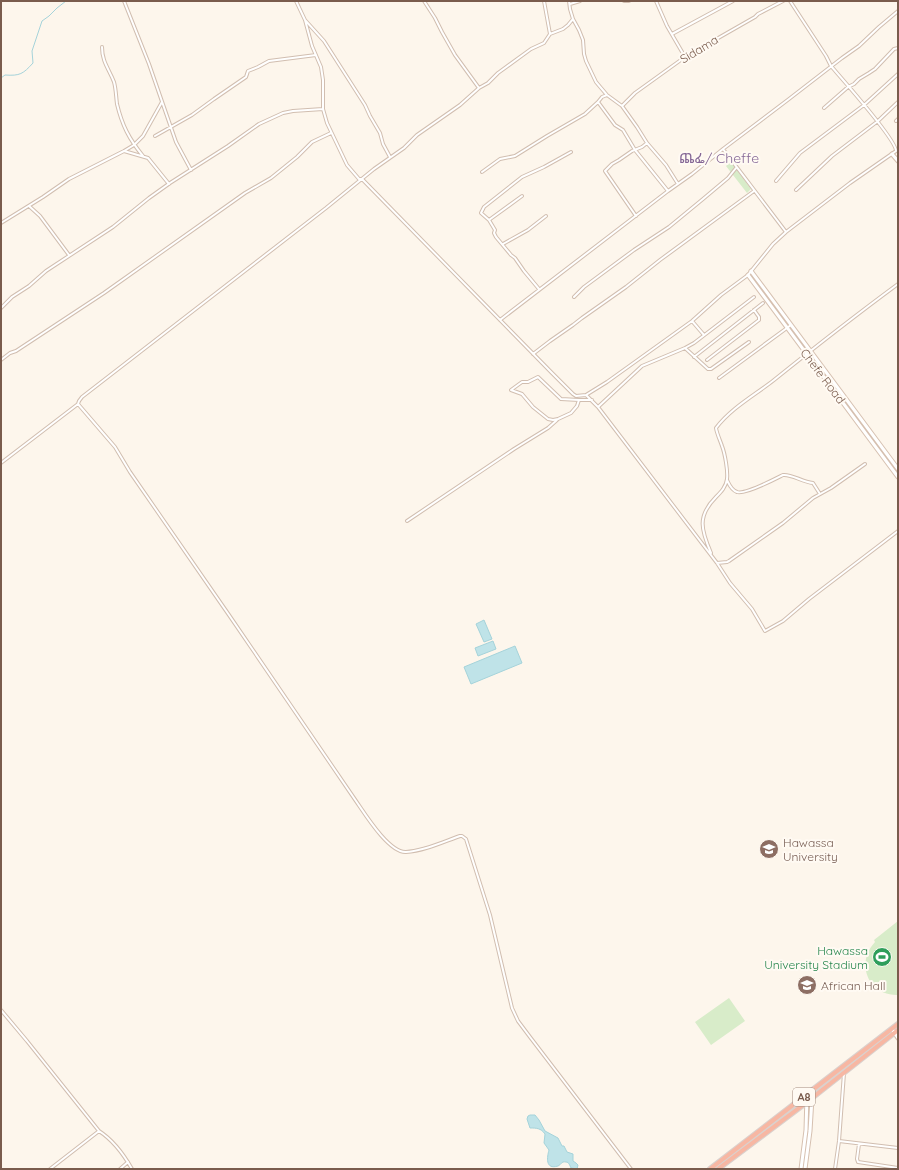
<svg xmlns="http://www.w3.org/2000/svg" width="899" height="1170" font-family="Quicksand,'Noto Sans Ethiopic',sans-serif">
	<style>
		.green { fill: #d8ecc9 }
		.water { fill: #bfe3e8; stroke: #a5d3da }
		.lines { fill: none; stroke-linecap: round; stroke-linejoin: round }
		.stream { stroke: #a5d3da; stroke-width: 1 }
		.street-casing { stroke: #d1beb0; stroke-width: 4 }
		.secondary-casing { stroke: #d6c0b0; stroke-width: 5 }
		.highway-casing { stroke: #dad1cd; stroke-width: 6 }
		.street { stroke: #fff; stroke-width: 2 }
		.secondary { stroke: #fff; stroke-width: 3 }
		.highway { stroke: #f7b7a3; stroke-width: 4 }
		.labels { text-anchor: middle; dominant-baseline: central; stroke-width: 4; stroke-linejoin: round; paint-order: stroke }
		.shield { fill: #fffaf3; stroke: #a28b7f; stroke-width: 1 }
		.shield-label { font-size: 11px; font-weight: bold; fill: #7a5c4d }
		.street-label { font-size: 12px; fill: #7a5c4d; stroke: #fffaf3 }
		.education-label { font-size: 12px; fill: #785e54; stroke: #fffaf3; text-anchor: start }
		.leisure-label { font-size: 12px; fill: #27864d; stroke: #fffaf3; text-anchor: end }
		.quarter-label { font-size: 14px; fill: #846695; stroke: #fffaf3 }
	</style>
	<rect width="100%" height="100%" fill="#fdf6ec"/>
	<path class="green" d="M 731,162 L 751,189 L 747,193 L 726,166 Z
		M 898,921 L 898,995 C 868,996 855,963 875,942 L 874,940 Z
		M 729,998 L 745,1021 L 711,1045 L 695,1022 Z"/>
	<path class="water" d="M 484,620 L 492,639 L 484,642 L 476,624 Z
		M 493,641 L 496,649 L 478,656 L 475,648 Z
		M 515,646 L 522,663 L 471,684 L 464,667 Z
		M 530,1115 L 535,1115 L 539,1120 L 545,1131 L 558,1138 L 562,1146 L 564,1146 L 567,1152 L 573,1154 L 573,1161 L 576,1163 L 578,1165 L 577,1169 L 571,1168 C 570,1166 569,1162 566,1162 C 561,1161 561,1165 558,1166 C 545,1170 547,1157 549,1150 L 544,1143 L 545,1134 C 541,1128 536,1128 530,1128 L 527,1119 L 528,1116 Z"/>
	<g class="lines">
		<path class="stream" d="M 1,78 L 5,75 C 20,76 23,74 33,63 L 32,51 L 42,21 L 49,16 L 57,8 L 66,1"/>
		<defs>
			<path id="street" d="M 124,1 L 149,64 L 176,142 L 191,170
				M 296,1 L 305,20 L 312,46 L 321,67 L 323,80 L 323,109 L 327,123 L 347,165 L 359,179 L 362,179 L 552,373 L 573,394 L 576,396 L 586,395 L 607,382 L 692,321 L 721,295 L 748,275 L 773,244 L 786,232 L 850,183 L 896,151 C 896,139 842,79 831,66 L 826,56 L 790,1
				M 424,1 L 435,18 L 442,32 L 455,55 L 479,88
				M 544,1 L 550,34
				M 569,1 L 570,9 L 573,19 L 579,30 L 583,40 L 584,54 L 586,61 L 596,82 L 607,95 L 622,106 L 637,127 L 647,143 L 666,165 L 678,184
				M 624,1 L 629,1
				M 656,1 L 667,26 L 685,57
				M 570,4 L 580,1
				M 573,19 L 568,25 L 563,29 L 550,34 L 544,43 L 531,49 L 498,73 L 488,83 L 479,88 L 460,105 L 417,135 L 404,148 L 374,169 L 326,208 L 82,397 L 79,401 L 78,404 L 115,447 L 130,472 L 229,615 L 356,801 C 365,814 389,853 406,852 C 424,851 443,842 460,836 L 462,836 L 466,839 L 490,915 L 512,1008 L 518,1021 L 530,1037 L 631,1169
				M 305,20 L 324,41 L 365,105 L 370,116 L 380,133 L 383,144 L 390,157
				M 672,34 L 733,1
				M 102,47 C 102,62 109,69 114,82 C 116,89 116,97 117,104 C 122,125 129,139 143,156
				M 598,102 L 615,125 L 623,130 L 635,150 L 668,191
				M 622,106 L 635,93 L 685,57 L 755,17 L 758,14 L 783,1
				M 824,108 L 848,87 L 854,84 L 859,79 L 869,73 L 875,69 L 894,49 L 898,48
				M 896,121 L 898,119
				M 155,136 L 192,115 L 214,99 L 246,77 L 248,71 L 258,67 L 269,61 L 316,55
				M 723,149 L 786,232
				M 124,151 L 148,158 L 169,184
				M 482,172 L 500,159 L 515,156 L 547,136 L 585,114 L 598,102 L 602,97 L 607,95
				M 776,181 L 800,153 L 864,105 L 898,74
				M 796,190 L 832,156 L 878,121 L 898,102
				M 522,196 L 489,220 L 495,230 L 494,233 L 496,237 L 511,255 L 515,258 L 524,271 L 539,289
				M 29,206 L 40,216 L 69,255
				M 636,216 L 605,171 L 612,164 L 619,160 L 632,151 L 642,147 L 647,143
				M 489,220 L 481,213 L 484,207 L 522,177 L 544,167 L 571,152
				M 1,223 L 43,197 L 69,179 L 124,151 L 134,145 L 143,136 L 162,102
				M 503,244 L 528,230 L 546,216
				M 574,297 L 584,287 L 634,250 L 669,227 L 703,199 L 728,178 L 736,168
				M 1,308 L 12,297 L 29,286 L 46,271 L 113,227 L 149,198 L 170,183 L 228,146 L 259,124 L 283,113 L 293,111 L 323,109
				M 500,320 L 668,191 L 692,174 L 723,149 L 789,99 L 842,58 L 859,46 L 879,27 L 898,11
				M 692,321 L 704,335
				M 685,348 L 708,369 L 711,369 L 749,342
				M 533,354 L 550,341 L 573,325 L 582,318 L 626,287 L 660,260 L 754,191
				M 694,357 L 763,303
				M 1,360 L 10,353 L 16,351 L 104,293 L 245,193 L 271,178 L 297,157 L 312,142 L 331,133
				M 707,360 L 759,320 L 759,317 L 754,310
				M 719,378 L 791,325
				M 586,395 L 598,407 L 717,563 L 730,583 L 752,609 L 765,631 L 783,621 L 809,599 L 898,531
				M 579,400 L 577,406 L 571,413 L 558,419 L 553,420 L 548,419 L 533,407 L 522,394 L 511,390 L 522,382 L 528,382 L 538,377 L 561,399 L 579,400 L 592,400
				M 598,407 L 642,366 L 685,348 L 694,343 L 754,297
				M 1,463 L 78,404
				M 727,480 C 729,484 731,490 737,492 C 745,495 775,479 783,475 C 792,474 802,482 813,483 L 820,494
				M 407,521 L 514,449 L 548,428 L 557,420
				M 711,553 C 701,530 697,516 716,497 C 721,492 726,487 727,479 C 728,471 725,454 722,446 C 720,440 717,434 716,428 C 731,408 755,395 774,380 C 815,347 856,315 898,284
				M 717,563 L 727,562 L 729,561 L 783,523 L 813,498 L 831,488 L 865,464
				M 1,1010 L 27,1041 L 99,1131 C 113,1140 124,1155 132,1169
				M 839,1141 L 898,1148
				M 859,1144 L 857,1159 L 858,1162 L 898,1168
				M 50,1169 L 99,1131
				M 120,1169 L 128,1162
				M 835,1169 L 839,1141 L 844,1073"/>
			<path id="secondary" d="M 892,154 L 898,161
				M 751,271 L 898,469
				M 748,275 L 898,477
				M 892,1029 L 898,1038
				M 801,1169 L 806,1130 L 807,1095
				M 805,1169 L 810,1131 L 812,1098 L 807,1095"/>
			<path id="highway" d="M 710,1169 L 898,1024
				M 718,1169 L 807,1102 L 898,1030"/>
		</defs>
		<use href="#street" class="street-casing"/>
		<use href="#secondary" class="secondary-casing"/>
		<use href="#highway" class="highway-casing"/>
		<use href="#street" class="street"/>
		<use href="#secondary" class="secondary"/>
		<use href="#highway" class="highway"/>
	</g>
	<defs>
		<symbol id="university-disc" viewBox="-11 -11 22 22"><circle r="9.5" fill="#8d6e63" stroke="#fffaf3"/><path d="M0-5L7-2L0 1L-7-2ZM-4 1L0 2.5L4 1V4Q0 6-4 4Z" fill="#fff"/></symbol>
		<symbol id="stadium-disc" viewBox="-11 -11 22 22"><circle r="9.5" fill="#2e9e5b" stroke="#fffaf3"/><path d="M0-5a6.5 5 0 1 0 0 10a6.5 5 0 1 0 0-10ZM-3.5-1.8h7v3.6h-7Z" fill="#fff"/></symbol>
	</defs>
	<g fill-rule="evenodd">
		<use href="#university-disc" x="758" y="838" width="22" height="22"/>
		<use href="#stadium-disc" x="871" y="946" width="22" height="22"/>
		<use href="#university-disc" x="796" y="974" width="22" height="22"/>
	</g>
	<g class="labels">
		<rect class="shield" x="793" y="1088" width="22" height="18" rx="3"/>
		<g class="shield-label">
			<text x="804" y="1097">A8</text>
		</g>
		<g class="street-label">
			<text transform="translate(699 49) rotate(-31)">Sidama</text>
			<text transform="translate(823 376) rotate(53)">Chefe Road</text>
		</g>
		<g class="education-label">
			<text x="783" y="842">Hawassa<tspan x="783" dy="14">University</tspan></text>
			<text x="821" y="985">African Hall</text>
		</g>
		<g class="leisure-label">
			<text x="868" y="950">Hawassa<tspan x="868" dy="14">University Stadium</tspan></text>
		</g>
		<g class="quarter-label">
			<text x="719" y="158">ጨፌ/ Cheffe</text>
		</g>
	</g>
	<rect width="899" height="1170" fill="none" stroke="#7a5c4d" stroke-width="4"/>
</svg>
